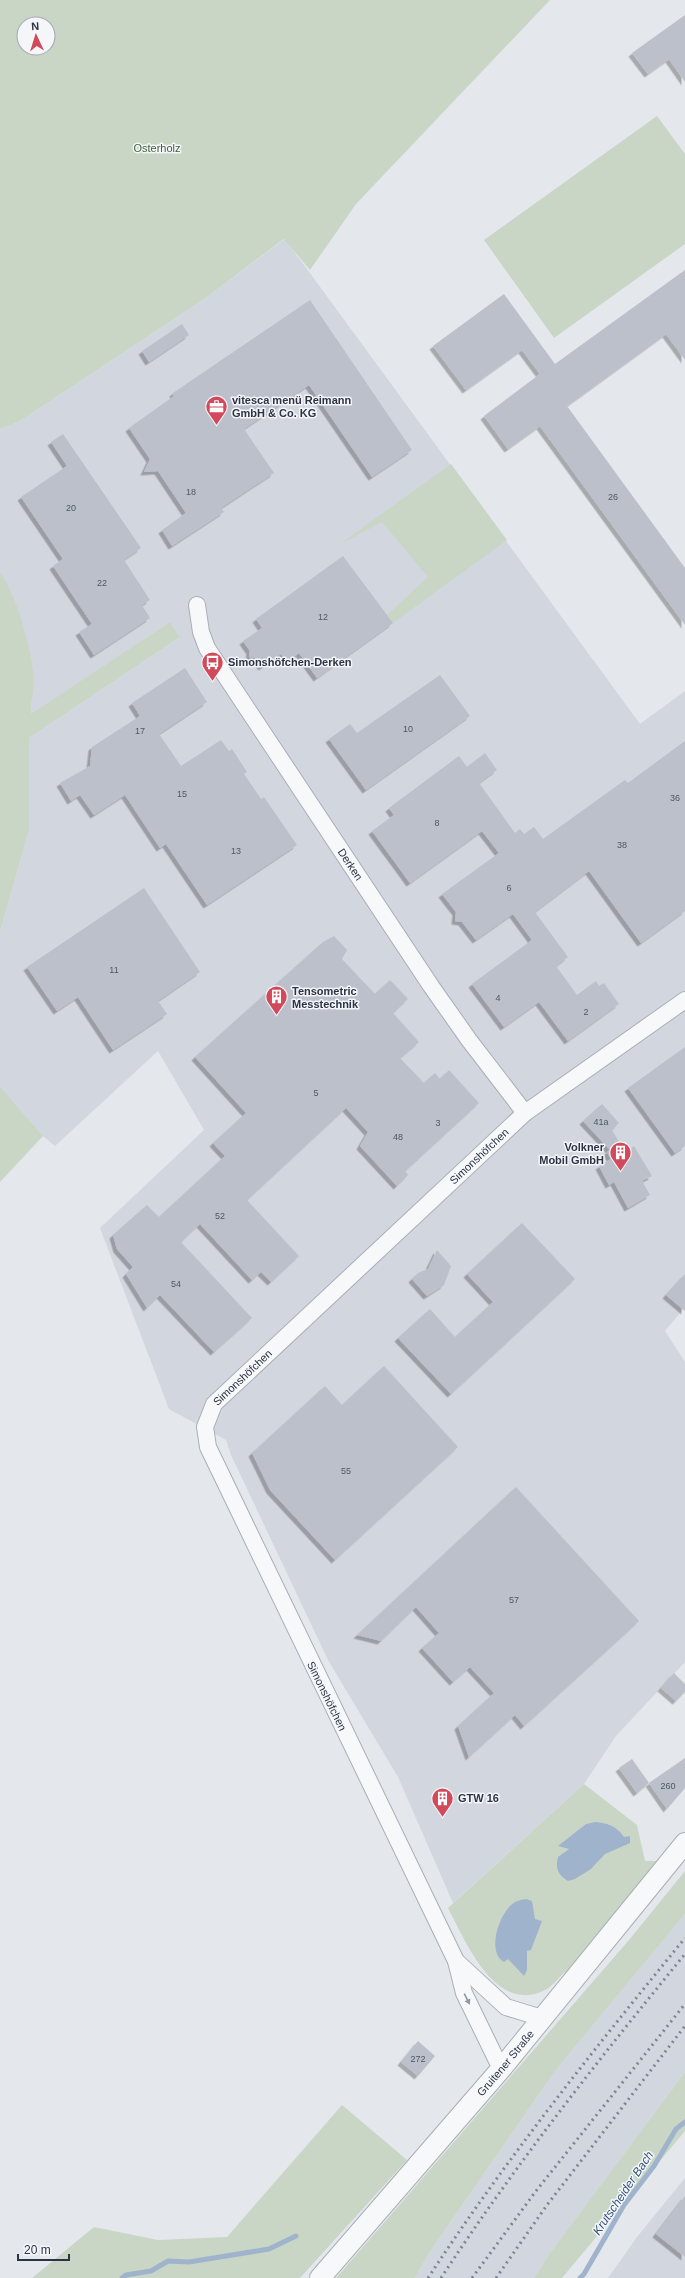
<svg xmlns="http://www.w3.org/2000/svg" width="685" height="2278" font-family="Helvetica,sans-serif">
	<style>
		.built { fill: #d2d6de }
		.green { fill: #c9d6c5; fill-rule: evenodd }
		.water { fill: #9fb4cc }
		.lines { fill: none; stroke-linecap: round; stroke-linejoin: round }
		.stream { stroke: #9fb4cc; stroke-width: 5 }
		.building { fill: #bbc0ca; filter: url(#shadow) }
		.minor-casing { stroke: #a9aeb7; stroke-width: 18 }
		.tertiary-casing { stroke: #a9aeb7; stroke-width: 22 }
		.minor { stroke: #f7f8fa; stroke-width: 16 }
		.tertiary { stroke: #f7f8fa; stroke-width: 20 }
		.rail { stroke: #7d8696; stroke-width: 3; stroke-dasharray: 2 4; stroke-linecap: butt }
		.oneway { fill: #9196a0 }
		.labels { text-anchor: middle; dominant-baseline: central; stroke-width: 3; stroke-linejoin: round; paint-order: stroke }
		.number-label { font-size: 9px; fill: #4f5766 }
		.park-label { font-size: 11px; fill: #3f6138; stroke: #f4f6f9 }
		.poi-label { font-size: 11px; font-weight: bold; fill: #2b3445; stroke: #f4f6f9; text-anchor: start }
		.street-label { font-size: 11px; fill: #2b3445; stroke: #f4f6f9 }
		.water-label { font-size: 12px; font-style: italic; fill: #34527a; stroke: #f4f6f9 }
	</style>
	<defs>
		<filter id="shadow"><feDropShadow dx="-3.5" dy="3.5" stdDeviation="0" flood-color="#0004"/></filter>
	</defs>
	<rect width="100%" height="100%" fill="#e4e7ec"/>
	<path class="built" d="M 285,239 L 640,724 L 685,691 L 685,1307 L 665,1331 L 685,1362 L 685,1662 L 616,1736 L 584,1784 L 453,1903 L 398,1777 L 328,1660 L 231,1455 L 226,1440 L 169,1409 L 100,1228 L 204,1130 L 158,1051 L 55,1146 L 43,1136 L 0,1086 L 0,932 L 29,830 L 29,738 L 180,637 L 170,622 L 31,715 L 33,672 L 20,618 L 0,572 L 0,429 L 20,421 L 207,297 Z
		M 685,1914 L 685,2072 L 550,2253 L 534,2278 L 415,2278 L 429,2253 L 555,2071 Z
		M 685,2178 L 685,2278 L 608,2278 L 637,2237 Z"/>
	<path class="green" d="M 0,0 L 550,0 L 356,204 L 310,270 L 284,239 L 207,297 L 20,421 L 0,429 ZM 24,24 L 48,24 L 48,48 L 24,48 Z
		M 657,116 L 685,154 L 685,244 L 554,338 L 484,240 Z
		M 451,464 L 507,540 L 393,623 L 387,615 L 428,577 L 382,522 L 340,544 Z
		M 0,572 C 16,595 30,644 33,671 C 35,685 31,700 31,714 L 170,622 L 180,637 L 29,738 L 29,830 L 0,932 Z
		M 0,1086 L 43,1136 L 0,1182 Z
		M 584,1784 L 637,1825 L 645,1861 L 663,1861 L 569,1975 L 565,1972 C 559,1977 553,1985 547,1989 C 496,2017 466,1942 448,1908 Z
		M 685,1871 L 685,1914 L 555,2071 L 429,2253 L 415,2278 L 336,2278 L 629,1940 Z
		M 685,2072 L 685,2131 L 562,2278 L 534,2278 L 550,2253 Z
		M 342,2105 L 407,2160 L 300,2278 L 32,2278 L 94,2227 L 158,2240 L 227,2237 Z"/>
	<path class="water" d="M 595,1822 C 607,1823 617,1826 624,1837 L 630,1836 L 630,1843 L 605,1854 L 591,1869 L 575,1879 L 568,1881 C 558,1875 555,1868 558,1857 L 569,1849 L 558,1846 L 586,1824 Z
		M 526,1899 L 532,1901 L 535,1919 L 542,1921 L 531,1950 L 527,1951 L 527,1970 L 524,1976 L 508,1959 L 504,1962 C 487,1952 498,1918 510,1906 C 515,1901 520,1900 526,1899 Z"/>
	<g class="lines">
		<path class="stream" d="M 122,2278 L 126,2275 L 151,2271 L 168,2261 L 189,2262 L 269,2249 L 296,2236
			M 580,2278 L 584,2274 L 624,2205 L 654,2166 L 676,2129 L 685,2122"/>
	</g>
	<path class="building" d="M 685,15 L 685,82 L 669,59 L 648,74 L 632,53 Z
		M 685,270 L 685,360 L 666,334 L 567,406 L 685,568 L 685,625 L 540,426 L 508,449 L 484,416 L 540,374 L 522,350 L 466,390 L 433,346 L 504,294 L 555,364 Z
		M 310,300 L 412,450 L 372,477 L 309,385 L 244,429 L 274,473 L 221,508 L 224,512 L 172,546 L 162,530 L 186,513 L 158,471 L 144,472 L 150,459 L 129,428 L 174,396 L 173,393 Z
		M 182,324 L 189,335 L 149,362 L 142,351 Z
		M 63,434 L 141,548 L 124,560 L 150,600 L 142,605 L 150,618 L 94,655 L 79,632 L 92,624 L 53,566 L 63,559 L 21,497 L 67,466 L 51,442 Z
		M 343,556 L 393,623 L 317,678 L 299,653 L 287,662 L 281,654 L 262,667 L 255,658 L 249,657 L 250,651 L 243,641 L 262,628 L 256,619 Z
		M 185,668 L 207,702 L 159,734 L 181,766 L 221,740 L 229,751 L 232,749 L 247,772 L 244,774 L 261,799 L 264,797 L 297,845 L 207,905 L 166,844 L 160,848 L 125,795 L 94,815 L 80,795 L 71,801 L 60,783 L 90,766 L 92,747 L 140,716 L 132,703 Z
		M 440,675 L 470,716 L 366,790 L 329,739 L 350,724 L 357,733 Z
		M 685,741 L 685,911 L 641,943 L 589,871 L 535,912 L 568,957 L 556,966 L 577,995 L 596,981 L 599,986 L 604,983 L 619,1004 L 568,1041 L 539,1002 L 504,1027 L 472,984 L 532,940 L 513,914 L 476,940 L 462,922 L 455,921 L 456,912 L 442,894 L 499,853 L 482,831 L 410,883 L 372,831 L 394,815 L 389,808 L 459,756 L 467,767 L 485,753 L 497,770 L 479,783 L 515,833 L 520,829 L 524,834 L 534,827 L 543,839 L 625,780 L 628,783 Z
		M 144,888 L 200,972 L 158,1001 L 167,1014 L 113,1050 L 78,997 L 57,1011 L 27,967 Z
		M 334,936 L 347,950 L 342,959 L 375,994 L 390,980 L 408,999 L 393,1013 L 419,1042 L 400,1058 L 424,1083 L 435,1073 L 440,1079 L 449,1070 L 479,1103 L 405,1171 L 408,1175 L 397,1186 L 360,1146 L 368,1132 L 346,1108 L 247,1200 L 299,1256 L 271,1282 L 261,1272 L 252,1280 L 200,1224 L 181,1242 L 252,1318 L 214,1352 L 160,1295 L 147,1308 L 126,1274 L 133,1267 L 117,1249 L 113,1235 L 147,1205 L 159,1217 L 225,1156 L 213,1143 L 246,1113 L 195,1057 L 323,942 Z
		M 685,1047 L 685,1146 L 675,1153 L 628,1088 Z
		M 602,1104 L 619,1123 L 612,1130 L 625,1152 L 634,1146 L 652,1176 L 642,1181 L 650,1195 L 628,1208 L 614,1182 L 609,1185 L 599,1166 L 611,1159 L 607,1152 L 610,1150 L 583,1121 Z
		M 522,1223 L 575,1279 L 451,1394 L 398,1338 L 430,1309 L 455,1337 L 493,1302 L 467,1274 Z
		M 437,1250 L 451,1266 L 444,1285 L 427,1296 L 412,1279 L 418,1273 L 428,1269 Z
		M 685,1274 L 685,1311 L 666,1295 Z
		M 384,1366 L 458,1447 L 335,1560 L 270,1490 L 252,1453 L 325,1386 L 342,1405 Z
		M 516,1487 L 639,1621 L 524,1726 L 515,1715 L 469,1757 L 458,1726 L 494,1693 L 470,1667 L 453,1682 L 422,1648 L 439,1633 L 416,1607 L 381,1641 L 357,1635 Z
		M 674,1673 L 685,1684 L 685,1692 L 676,1701 L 661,1688 Z
		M 685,1758 L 685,1788 L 667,1809 L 649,1783 L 637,1793 L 619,1768 L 632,1759 L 649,1783 Z
		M 418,2041 L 435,2056 L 418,2076 L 401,2062 Z
		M 685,2196 L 685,2257 L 656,2234 Z"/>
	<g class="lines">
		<defs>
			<g id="minor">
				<path id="s1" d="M 197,605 L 201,632 L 207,648 L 431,986 L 469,1040 L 525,1113"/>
				<path d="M 456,1961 L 506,2007 L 542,2018"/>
				<path id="s2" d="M 501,2069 L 464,1993 L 456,1961 L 208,1447 L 205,1427 L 214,1404 L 525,1113 L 685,1000"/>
			</g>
			<g id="tertiary">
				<path id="s3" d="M 320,2278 L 501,2069 L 685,1843"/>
			</g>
		</defs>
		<use href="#minor" class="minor-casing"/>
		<use href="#tertiary" class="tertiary-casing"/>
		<use href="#minor" class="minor"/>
		<use href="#tertiary" class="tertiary"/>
		<path class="rail" d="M 428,2278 C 506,2159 595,2048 685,1938
			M 441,2278 C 515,2165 599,2059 685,1954
			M 472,2278 L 536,2191 L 685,2004
			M 496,2278 L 547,2205 L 685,2026"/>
	</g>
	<defs><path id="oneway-solid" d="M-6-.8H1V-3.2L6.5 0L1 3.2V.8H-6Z"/></defs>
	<use class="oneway" href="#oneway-solid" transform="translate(467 1999) rotate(63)"/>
	<defs>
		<symbol id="office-pin" viewBox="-11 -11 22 30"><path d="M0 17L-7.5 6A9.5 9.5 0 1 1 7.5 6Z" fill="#d1495b" stroke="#f4f6f9"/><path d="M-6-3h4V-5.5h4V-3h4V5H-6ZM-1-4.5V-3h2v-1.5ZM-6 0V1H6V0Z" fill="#fff"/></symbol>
		<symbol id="bus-pin" viewBox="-11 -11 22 30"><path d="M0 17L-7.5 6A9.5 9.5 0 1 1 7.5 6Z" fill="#d1495b" stroke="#f4f6f9"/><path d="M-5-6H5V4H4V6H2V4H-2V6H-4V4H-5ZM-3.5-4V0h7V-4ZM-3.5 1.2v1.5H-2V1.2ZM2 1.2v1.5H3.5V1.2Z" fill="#fff"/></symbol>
		<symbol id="building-pin" viewBox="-11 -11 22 30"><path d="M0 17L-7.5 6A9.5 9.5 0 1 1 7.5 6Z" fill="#d1495b" stroke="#f4f6f9"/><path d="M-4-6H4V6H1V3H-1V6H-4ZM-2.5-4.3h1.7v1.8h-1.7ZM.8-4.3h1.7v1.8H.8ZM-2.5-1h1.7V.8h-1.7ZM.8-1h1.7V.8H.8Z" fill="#fff"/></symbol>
	</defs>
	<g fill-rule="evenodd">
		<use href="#office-pin" x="204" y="394" width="25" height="34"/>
		<use href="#bus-pin" x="200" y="650" width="25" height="34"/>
		<use href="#building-pin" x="264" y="984" width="25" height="34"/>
		<use href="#building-pin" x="608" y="1140" width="25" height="34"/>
		<use href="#building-pin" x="430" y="1786" width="25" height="34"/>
	</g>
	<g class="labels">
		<g class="number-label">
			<text x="191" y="492">18</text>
			<text x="613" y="497">26</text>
			<text x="71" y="508">20</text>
			<text x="102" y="583">22</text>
			<text x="323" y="617">12</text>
			<text x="408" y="729">10</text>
			<text x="140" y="731">17</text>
			<text x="182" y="794">15</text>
			<text x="675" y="798">36</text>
			<text x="437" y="823">8</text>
			<text x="622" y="845">38</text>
			<text x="236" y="851">13</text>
			<text x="509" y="888">6</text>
			<text x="114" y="970">11</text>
			<text x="498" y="998">4</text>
			<text x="586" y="1012">2</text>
			<text x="316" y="1093">5</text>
			<text x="601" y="1122">41a</text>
			<text x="438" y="1123">3</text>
			<text x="398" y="1137">48</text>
			<text x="220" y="1216">52</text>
			<text x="176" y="1284">54</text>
			<text x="346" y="1471">55</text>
			<text x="514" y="1600">57</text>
			<text x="668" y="1786">260</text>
			<text x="418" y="2059">272</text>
		</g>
		<g class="park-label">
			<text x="157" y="148">Osterholz</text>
		</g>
		<g class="poi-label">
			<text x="232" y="400">vitesca menü Reimann<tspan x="232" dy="13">GmbH &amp; Co. KG</tspan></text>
			<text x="228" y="662">Simonshöfchen-Derken</text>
			<text x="292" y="991">Tensometric<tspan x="292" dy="13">Messtechnik</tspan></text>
			<text x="604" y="1147" text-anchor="end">Volkner<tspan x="604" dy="13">Mobil GmbH</tspan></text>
			<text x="458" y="1798">GTW 16</text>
		</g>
		<g class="street-label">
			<text stroke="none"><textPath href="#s1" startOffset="304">Derken</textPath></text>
			<text stroke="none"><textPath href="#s2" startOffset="1096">Simonshöfchen</textPath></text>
			<text stroke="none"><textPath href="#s2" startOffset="772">Simonshöfchen</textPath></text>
			<text transform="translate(327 1696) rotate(64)">Simonshöfchen</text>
			<text stroke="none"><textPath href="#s3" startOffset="284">Gruitener Straße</textPath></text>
		</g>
		<g class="water-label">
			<text transform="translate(623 2193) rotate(-56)">Krutscheider Bach</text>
		</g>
	</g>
	<g transform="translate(36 36) rotate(356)"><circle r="19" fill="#f4f6f9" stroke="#a4a8b1"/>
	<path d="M0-3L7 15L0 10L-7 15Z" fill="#d1495b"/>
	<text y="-6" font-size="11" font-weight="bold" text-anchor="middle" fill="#2b3445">N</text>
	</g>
	<path d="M18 2254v6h51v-6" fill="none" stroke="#2b3445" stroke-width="2"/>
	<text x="24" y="2254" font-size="12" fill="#2b3445" stroke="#f4f6f9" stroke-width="3" paint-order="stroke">20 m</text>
</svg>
